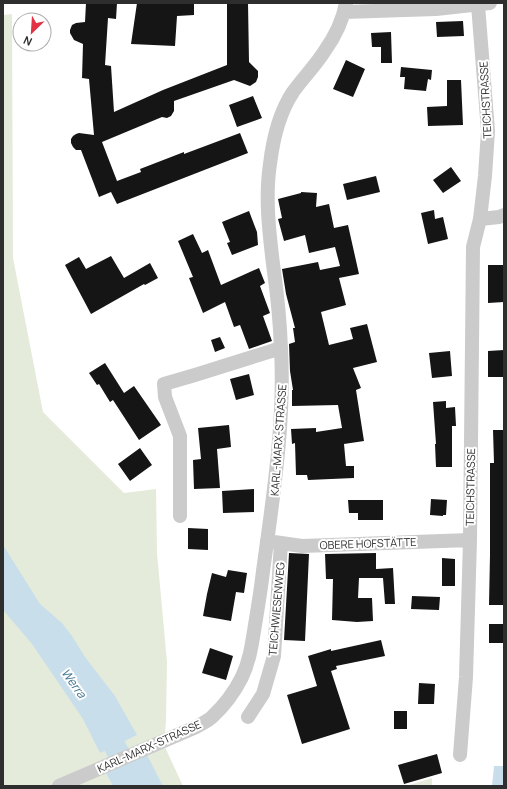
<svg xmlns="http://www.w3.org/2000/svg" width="507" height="789" font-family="Manrope,sans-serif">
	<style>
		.green { fill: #e4ebdb }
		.water { fill: #c8deeb }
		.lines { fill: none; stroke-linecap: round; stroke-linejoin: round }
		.river { stroke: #c8deeb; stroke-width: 22 }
		.building { fill: #151515 }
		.street { stroke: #cbcbcb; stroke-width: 14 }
		.labels { text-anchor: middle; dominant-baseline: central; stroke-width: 4; stroke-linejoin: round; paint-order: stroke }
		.street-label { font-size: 11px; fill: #2e2e2e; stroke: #fff }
		.water-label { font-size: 12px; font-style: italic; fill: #3d718e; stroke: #fff }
	</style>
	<rect width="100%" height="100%" fill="#fff"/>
	<path class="green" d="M 12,14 L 13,258 L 43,412 L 124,493 L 156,489 L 157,553 L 167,662 L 166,721 L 164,745 L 183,786 L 3,786 L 3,15 Z
		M 432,778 L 432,786 L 406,786 Z"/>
	<path class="water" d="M 3,545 L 40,604 L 62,623 L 72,636 L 85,657 L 115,696 L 137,735 L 100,753 L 83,719 L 32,644 L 3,610 Z
		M 147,755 L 163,786 L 113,786 L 106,773 Z
		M 494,766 L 504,766 L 504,786 L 492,786 Z"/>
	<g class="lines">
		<path class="river" d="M 101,719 L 135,786"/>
	</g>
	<path class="building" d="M 86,3 L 117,3 L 116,19 L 108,18 L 105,65 L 111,66 L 114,112 L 163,90 L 227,65 L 227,3 L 248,3 L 249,62 L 258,71 L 258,77 L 256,82 L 250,86 L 234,80 L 174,101 L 174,111 L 171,116 L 167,118 L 162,117 L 102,142 L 117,181 L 141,172 L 140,169 L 184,152 L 184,154 L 240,133 L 248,153 L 117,204 L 111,192 L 99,197 L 81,150 L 76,150 L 73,147 L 71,143 L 71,139 L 73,136 L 76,134 L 79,133 L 94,135 L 89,79 L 82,78 L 83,44 L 74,40 L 70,33 L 70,30 L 72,25 L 76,23 L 85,22 Z
		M 137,3 L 194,3 L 194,15 L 177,16 L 175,46 L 131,44 Z
		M 463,21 L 464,36 L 437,37 L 436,22 Z
		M 391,32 L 392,63 L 381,63 L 381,47 L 372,47 L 371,33 Z
		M 346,60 L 365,69 L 353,97 L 333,89 Z
		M 401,67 L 432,70 L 431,80 L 428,79 L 426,91 L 404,89 L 405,77 L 400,77 Z
		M 447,80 L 461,80 L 463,125 L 428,126 L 427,107 L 447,106 Z
		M 253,96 L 262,118 L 237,127 L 229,105 Z
		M 451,167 L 461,181 L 443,193 L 433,180 Z
		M 376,176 L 380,192 L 347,200 L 343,184 Z
		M 301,192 L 317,193 L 316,207 L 329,204 L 334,228 L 348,225 L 359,274 L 339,278 L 346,305 L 321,312 L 329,345 L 353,339 L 350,328 L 367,324 L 377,362 L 353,368 L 361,388 L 356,390 L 364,441 L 344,444 L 346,466 L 354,466 L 354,478 L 308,480 L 307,475 L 296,475 L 295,443 L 292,444 L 291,429 L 316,428 L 316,432 L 342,428 L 338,405 L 292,406 L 292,390 L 293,390 L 290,371 L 289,344 L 295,342 L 293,328 L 295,328 L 286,294 L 282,269 L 318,262 L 320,270 L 340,266 L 335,247 L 309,253 L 305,235 L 284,241 L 278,219 L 282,218 L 278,199 L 301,193 Z
		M 434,210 L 435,219 L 443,217 L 448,239 L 428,244 L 421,213 Z
		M 249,211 L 257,232 L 258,245 L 232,255 L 227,243 L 230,242 L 222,222 Z
		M 193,234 L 202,253 L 208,250 L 221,285 L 259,268 L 265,283 L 260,286 L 270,313 L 263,316 L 272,341 L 249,349 L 240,325 L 234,327 L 225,302 L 203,313 L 189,278 L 193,277 L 178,241 Z
		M 111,256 L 124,278 L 150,263 L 158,278 L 145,285 L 144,284 L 91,314 L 65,265 L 79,257 L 86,269 Z
		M 488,265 L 504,265 L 504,302 L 488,303 Z
		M 220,337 L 225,348 L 215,352 L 211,340 Z
		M 504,350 L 504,377 L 488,377 L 488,351 Z
		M 450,351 L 452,376 L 432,378 L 429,353 Z
		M 105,363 L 124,393 L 134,386 L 161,425 L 139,440 L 113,400 L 110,402 L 99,384 L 97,385 L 89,373 Z
		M 249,374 L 254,395 L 236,400 L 230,379 Z
		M 446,401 L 446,408 L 455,407 L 456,426 L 452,426 L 452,467 L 436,467 L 435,444 L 436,444 L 433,402 Z
		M 229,425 L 231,447 L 217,449 L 220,488 L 194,489 L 193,460 L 201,459 L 198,428 Z
		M 493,430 L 504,430 L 504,605 L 489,605 L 490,555 L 490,463 L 494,463 Z
		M 140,448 L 152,465 L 130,481 L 118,464 Z
		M 254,489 L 254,512 L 223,513 L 222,491 Z
		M 431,499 L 447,500 L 446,515 L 443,515 L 443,516 L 430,515 Z
		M 348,500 L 383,500 L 383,520 L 358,520 L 358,513 L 349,513 Z
		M 188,528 L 208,529 L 208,550 L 188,549 Z
		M 289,553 L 309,554 L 305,641 L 284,640 Z
		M 376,553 L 376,569 L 393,568 L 395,604 L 385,604 L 383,578 L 359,578 L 358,598 L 372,598 L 373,621 L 357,622 L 332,620 L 333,579 L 326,579 L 325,554 Z
		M 442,558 L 455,559 L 455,586 L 442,586 Z
		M 228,570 L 247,573 L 244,593 L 236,592 L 231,621 L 203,616 L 207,594 L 212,573 L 226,577 Z
		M 412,596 L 440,597 L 439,610 L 411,609 Z
		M 489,624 L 504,624 L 504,643 L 489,643 Z
		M 381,640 L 385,656 L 336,666 L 337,669 L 331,671 L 350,729 L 302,744 L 287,695 L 317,686 L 308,656 L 331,649 L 331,651 Z
		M 210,648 L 233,656 L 226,680 L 202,673 Z
		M 419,683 L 435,684 L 434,704 L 418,704 Z
		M 394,711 L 407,711 L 407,729 L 394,729 Z
		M 437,754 L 442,773 L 404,784 L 398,765 Z"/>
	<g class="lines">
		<path class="street" d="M 344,12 L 436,9 L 490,3
			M 480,219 L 499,217 L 504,215
			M 180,516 L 180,436 L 165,397 L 164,384 L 195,375 L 281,348
			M 267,541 L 302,546 L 470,540
			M 248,717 L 263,694 L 274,656 L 281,543
			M 460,755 L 466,677 L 470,540 L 473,247 L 480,219 L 485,176 L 488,131 L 478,5
			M 59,786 L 196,727 C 201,724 208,721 212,717 C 224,706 235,691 242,677 C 250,660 252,643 255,625 C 258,607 261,589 263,571 C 273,498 285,423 281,349 C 280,320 277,292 273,264 C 269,231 265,197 270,164 C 273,139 279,113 293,92 C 303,78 315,66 324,52 C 334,38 343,20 346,3"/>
	</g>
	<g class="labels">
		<g class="street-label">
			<text transform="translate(485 100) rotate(-93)">TEICHSTRASSE</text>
			<text transform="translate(278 440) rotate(-86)">KARL-MARX-STRASSE</text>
			<text transform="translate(470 487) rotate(-89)">TEICHSTRASSE</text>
			<text transform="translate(368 543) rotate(-2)">OBERE HOFSTÄTTE</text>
			<text transform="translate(276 609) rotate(-85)">TEICHWIESENWEG</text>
			<text transform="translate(149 746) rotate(-24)">KARL-MARX-STRASSE</text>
		</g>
		<g class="water-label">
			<text transform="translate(74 683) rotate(54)">Werra</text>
		</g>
	</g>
	<rect width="507" height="789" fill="none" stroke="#2e2e2e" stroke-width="8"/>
	<g transform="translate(32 32) rotate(205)"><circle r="19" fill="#ffffff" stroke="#ababab"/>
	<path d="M0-3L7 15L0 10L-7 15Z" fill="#e23243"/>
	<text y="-6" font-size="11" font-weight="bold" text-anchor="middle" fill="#2e2e2e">N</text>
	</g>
</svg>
